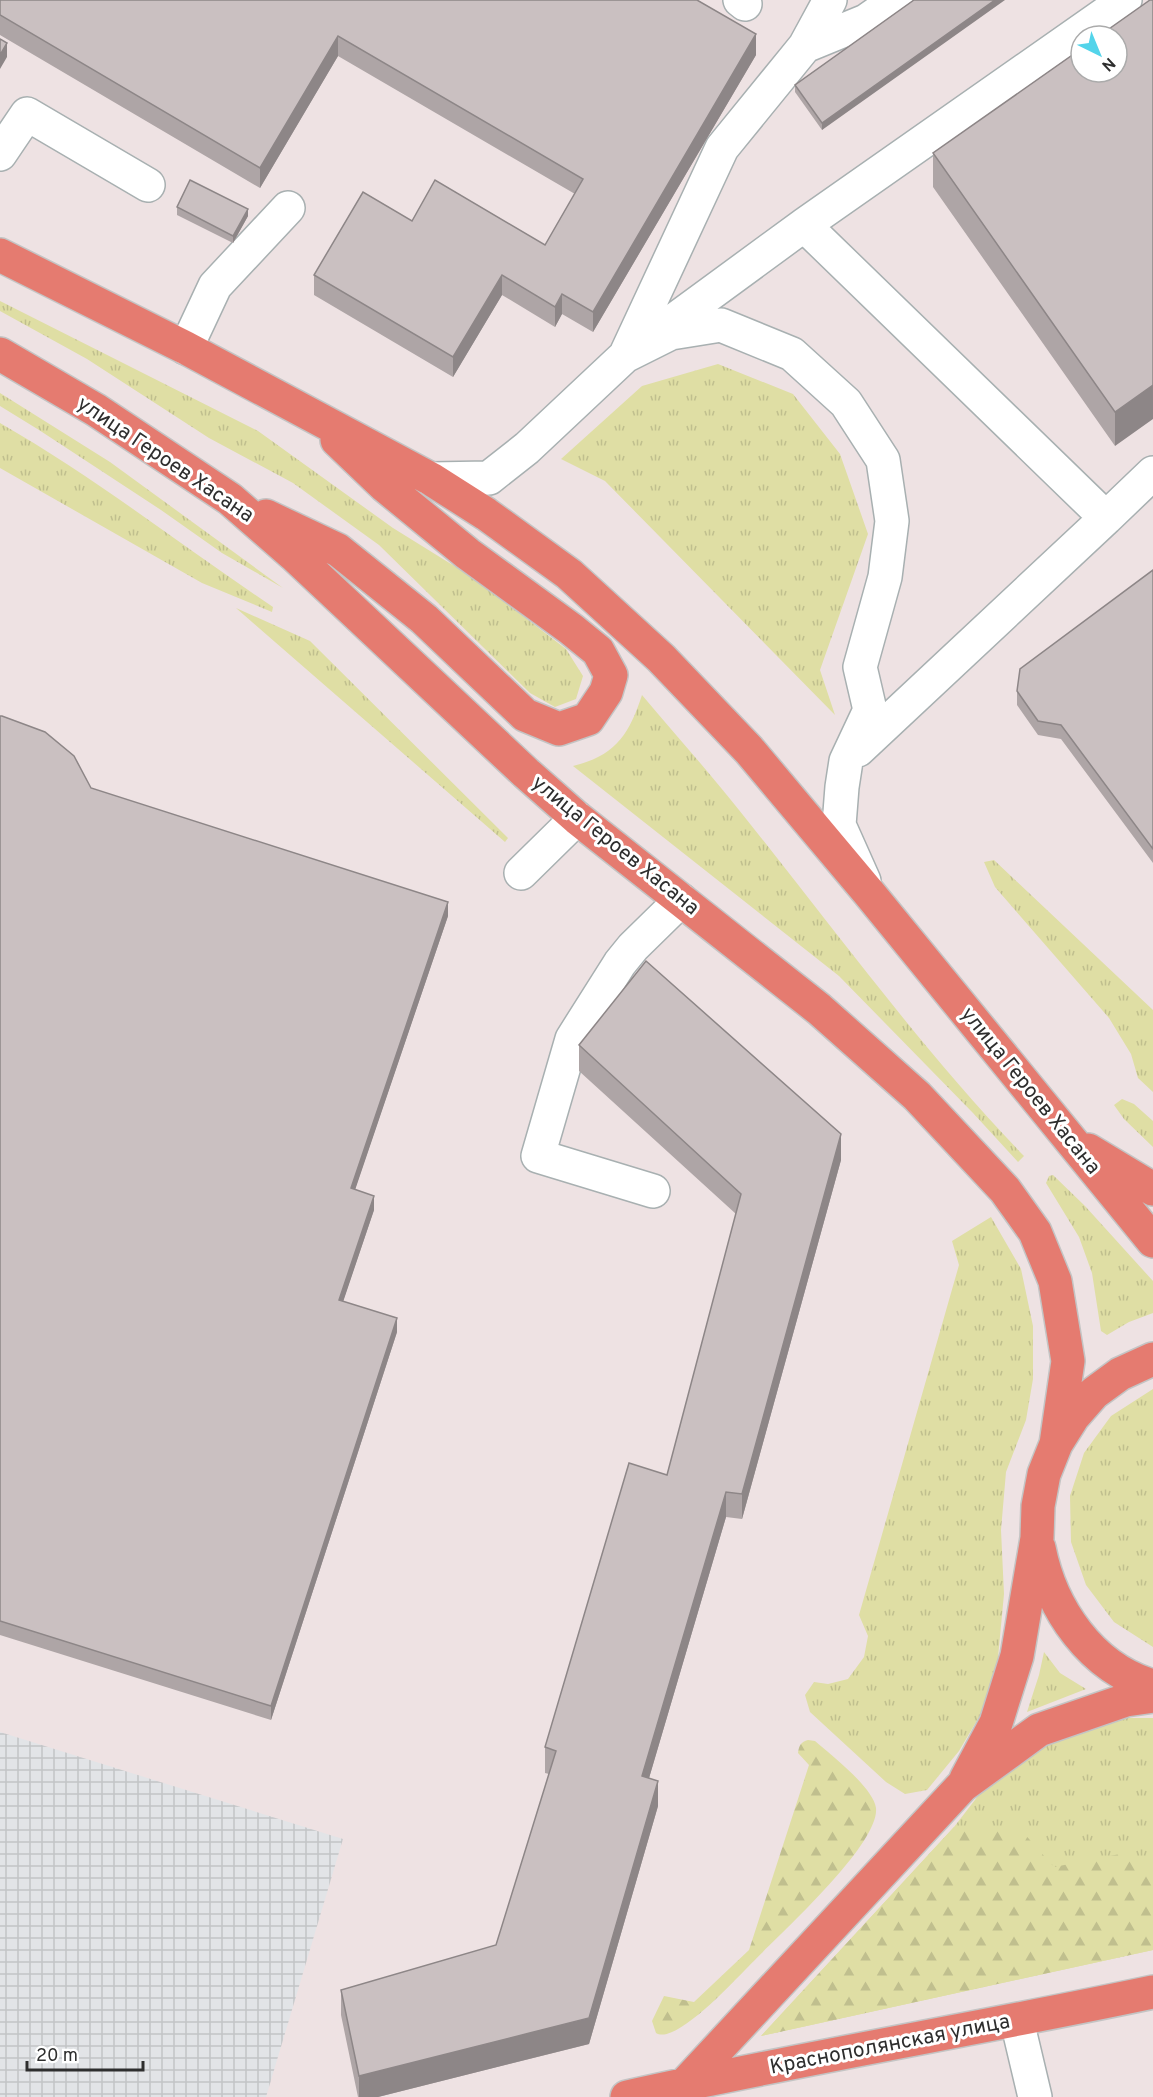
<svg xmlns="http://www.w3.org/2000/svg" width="1153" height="2097" font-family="Overpass,sans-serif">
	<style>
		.industrial { fill: url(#industrial-grid) }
		.grass { fill: url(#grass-tufts) }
		.forest { fill: url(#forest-firs) }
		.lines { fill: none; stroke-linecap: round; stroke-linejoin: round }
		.minor-casing { stroke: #a8b0b1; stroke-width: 36 }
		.major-casing { stroke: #c4c4c4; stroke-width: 36 }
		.minor { stroke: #fff; stroke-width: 33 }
		.major { stroke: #e57b70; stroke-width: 33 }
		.wall { fill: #aea5a6 }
		.shaded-wall { fill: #8d8687 }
		.building { fill: #cac0c1; stroke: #8d8687; stroke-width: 1.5 }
		.labels { text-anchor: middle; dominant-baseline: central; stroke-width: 6; stroke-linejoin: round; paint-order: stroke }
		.street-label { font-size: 21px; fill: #2e2e2e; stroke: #fff }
	</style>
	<defs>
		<pattern id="industrial-grid" width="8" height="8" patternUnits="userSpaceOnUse" patternTransform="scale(1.5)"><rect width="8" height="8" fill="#e2e4e7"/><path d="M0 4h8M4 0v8" fill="none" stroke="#c2c4c6"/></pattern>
		<pattern id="grass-tufts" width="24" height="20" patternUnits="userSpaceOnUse" patternTransform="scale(1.5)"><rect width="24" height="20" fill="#dfdea4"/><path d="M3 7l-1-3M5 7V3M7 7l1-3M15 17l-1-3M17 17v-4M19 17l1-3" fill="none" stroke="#c0bf8e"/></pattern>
		<pattern id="forest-firs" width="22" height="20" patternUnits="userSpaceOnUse" patternTransform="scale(1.5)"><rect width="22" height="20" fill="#dfdea4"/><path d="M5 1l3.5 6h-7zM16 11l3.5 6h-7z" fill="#c0bf8e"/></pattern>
	</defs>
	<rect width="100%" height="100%" fill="#eee2e3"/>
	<path class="industrial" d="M 0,1732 L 343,1839 L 266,2097 L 0,2097 Z"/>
	<path class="grass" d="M 0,301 L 258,431 L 393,528 L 472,577 L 566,649 L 583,676 L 576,699 L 555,707 L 530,693 L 379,545 L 293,483 L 209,438 L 87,359 L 0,311 Z
		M 718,364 L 793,394 L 840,454 L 868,534 L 820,670 L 835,715 L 605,481 L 561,459 L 642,386 Z
		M 0,393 L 110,462 L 283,588 L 222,553 L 161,510 L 39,430 L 0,406 Z
		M 0,423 C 96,478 182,546 273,607 L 272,612 L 202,583 L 0,468 Z
		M 236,608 L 310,641 L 508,838 L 505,842 Z
		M 642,695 C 674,733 708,771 739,810 C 833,927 920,1048 1024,1156 L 1018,1162 L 973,1113 L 839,976 L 573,766 C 615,756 629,735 642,695 Z
		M 994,860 L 1153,1010 L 1153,1092 L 1138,1078 L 1131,1054 L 1109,1018 L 995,887 L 984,862 Z
		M 1122,1099 L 1134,1104 L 1153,1121 L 1153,1147 L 1124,1119 L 1114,1105 Z
		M 1053,1175 L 1085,1206 L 1153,1281 L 1153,1313 L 1129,1322 L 1107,1335 L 1101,1331 L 1092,1273 L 1079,1237 L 1046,1183 L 1049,1176 Z
		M 991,1217 L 1021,1269 L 1033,1326 L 1033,1379 L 1026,1420 L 1006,1472 L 1001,1530 L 1004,1594 L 997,1668 L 982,1712 L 959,1751 L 927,1790 L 905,1794 L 886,1782 L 810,1712 L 805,1695 L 814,1682 L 828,1684 L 848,1679 L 864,1657 L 868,1636 L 859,1615 L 959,1265 L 952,1241 Z
		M 1153,1389 L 1153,1647 L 1114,1622 L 1086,1585 L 1071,1542 L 1070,1496 L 1084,1453 L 1111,1416 Z
		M 1044,1652 L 1060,1673 L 1086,1689 L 1027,1712 L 1039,1675 Z
		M 1127,1718 L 1153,1718 L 1153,1950 L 761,2036 L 954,1827 L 978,1796 L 1009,1766 L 1082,1721 Z"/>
	<path class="forest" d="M 808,1740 L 815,1741 C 831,1755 873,1787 876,1808 C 880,1846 772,1941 745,1970 C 731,1984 675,2045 656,2033 L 652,2021 L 664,1996 L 694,2002 L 749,1950 L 809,1765 L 798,1753 C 799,1745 801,1742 808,1740 Z
		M 954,1827 L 1021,1830 L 1054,1867 L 1125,1853 L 1153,1879 L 1153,1950 L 761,2036 Z"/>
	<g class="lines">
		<defs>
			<path id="minor" d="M 740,0 L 745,4
				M 805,46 L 830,0
				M 0,154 L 27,114 L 148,185
				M 804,225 L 1125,0
				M 658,332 L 804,225 L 1106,518 L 858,750
				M 186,348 L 215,286 L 288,208
				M 627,352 L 722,148 L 805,46 L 866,21 L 896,0
				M 431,479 L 489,478 L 527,448 L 625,356 L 671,333 L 721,325 L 792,354 L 846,403 L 883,460 L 892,521 L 885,577 L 860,667 L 870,710 L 846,761 L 842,787 L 839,825 L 864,881
				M 1106,518 L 1153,473
				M 521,873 L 577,818
				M 653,1191 L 538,1156 L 572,1039 L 620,963 L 633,947 L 681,900
				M 1017,2021 L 1035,2097"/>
			<path id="major" d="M 0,255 L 186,348 L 431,479 L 486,514 L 569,574 L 661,658 L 749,750 L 869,893 L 1153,1241
				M 0,354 L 96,410 L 230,499 L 294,555 L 526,773 L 577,818 L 819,1009 L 917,1096 L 1005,1190 L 1035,1232 L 1055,1281 L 1068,1361 L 1056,1444
				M 266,516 L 338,550 L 424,619 L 525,715 L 559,729 L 588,719 L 606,692 L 611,675 L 598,651 L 571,629 L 468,554 L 385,486 L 337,440
				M 1088,1150 L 1153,1189
				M 1039,1548 C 1051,1609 1091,1668 1153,1686
				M 966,1779 L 996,1723 L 1017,1656 L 1037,1538 L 1038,1506 L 1044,1474 L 1056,1444 L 1073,1417 L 1094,1393 L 1120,1374 L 1153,1359
				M 685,2084 L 962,1786 L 1039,1730 L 1126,1700 L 1153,1696
				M 627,2097 C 801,2058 978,2029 1153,1992"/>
		</defs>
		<use href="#minor" class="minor-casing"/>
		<use href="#major" class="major-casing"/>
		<use href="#minor" class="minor"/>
		<use href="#major" class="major"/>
	</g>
	<path class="wall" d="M 0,0 L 756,55 L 593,332 L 562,314 L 555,327 L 502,295 L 453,377 L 314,295 L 314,275 L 412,221 L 545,245 L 575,194 L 338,56 L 260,188 L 0,35 Z
		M 914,0 L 822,130 L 795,92 L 795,85 Z
		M 1150,0 L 1115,446 L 933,187 L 933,153 Z
		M 177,207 L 248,216 L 233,243 L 177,215 Z
		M 1153,570 L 1153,863 L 1061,739 L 1038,735 L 1017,705 L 1017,691 Z
		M 0,716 L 91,788 L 448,916 L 355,1189 L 374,1210 L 343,1301 L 397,1332 L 271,1720 L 0,1635 Z
		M 579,1045 L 841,1160 L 742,1519 L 726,1517 L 649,1778 L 658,1806 L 589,2044 L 378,2097 L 358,2097 L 341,2015 L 341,1990 L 496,1945 L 549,1774 L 545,1773 L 545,1747 L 667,1475 L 736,1214 L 579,1071 Z"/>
	<path class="shaded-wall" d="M 995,0 L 1005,0 L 822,130 L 822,123 Z
		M 756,34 L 756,55 L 593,332 L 593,312 Z
		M 338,36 L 338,56 L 260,188 L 260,168 Z
		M 7,43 L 7,57 L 0,69 L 0,55 Z
		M 248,209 L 248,216 L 233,243 L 233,236 Z
		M 502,275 L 502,295 L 453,377 L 453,357 Z
		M 562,294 L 562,314 L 555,327 L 555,307 Z
		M 1153,385 L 1153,419 L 1115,446 L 1115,412 Z
		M 448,902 L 448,916 L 351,1202 L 351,1188 Z
		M 841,1134 L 841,1160 L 742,1519 L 742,1494 Z
		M 374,1196 L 374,1210 L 339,1314 L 339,1300 Z
		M 397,1318 L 397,1332 L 271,1720 L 271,1706 Z
		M 726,1492 L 726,1517 L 642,1802 L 642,1776 Z
		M 658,1781 L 658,1806 L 589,2044 L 378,2097 L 359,2097 L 359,2076 L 589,2018 Z"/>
	<path class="building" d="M 0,0 L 697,0 L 756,34 L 593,312 L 562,294 L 555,307 L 502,275 L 453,357 L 314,275 L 363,192 L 412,221 L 435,180 L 545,245 L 583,179 L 338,36 L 260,168 L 0,15 Z
		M 914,0 L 995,0 L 822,123 L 795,85 Z
		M 1150,0 L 1153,0 L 1153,385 L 1115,412 L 933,153 L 1081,49 L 1081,72 L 1117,72 L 1117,36 L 1099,36 Z
		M 0,39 L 7,43 L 0,55 Z
		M 190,180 L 248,209 L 233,236 L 177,207 Z
		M 1153,570 L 1153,849 L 1061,725 L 1038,721 L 1017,691 L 1020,669 Z
		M 0,716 L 2,716 L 45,732 L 74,756 L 91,788 L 448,902 L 351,1188 L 374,1196 L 339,1300 L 397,1318 L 271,1706 L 0,1621 Z
		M 646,961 L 841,1134 L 742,1494 L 726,1492 L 642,1776 L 658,1781 L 589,2018 L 359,2076 L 341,1990 L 496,1945 L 556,1751 L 545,1747 L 629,1463 L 667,1475 L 741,1194 L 579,1045 Z"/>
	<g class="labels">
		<g class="street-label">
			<text transform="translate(165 460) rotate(34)">улица Героев Хасана</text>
			<text transform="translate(615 846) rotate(39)">улица Героев Хасана</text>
			<text transform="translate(1030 1091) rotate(51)">улица Героев Хасана</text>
			<text transform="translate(890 2045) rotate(-11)">Краснополянская улица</text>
		</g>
	</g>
	<g transform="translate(1099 54) rotate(137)"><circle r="28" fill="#ffffff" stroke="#ababab" stroke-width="1.5"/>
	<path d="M0-4.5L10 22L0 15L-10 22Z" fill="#53d4ea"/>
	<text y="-9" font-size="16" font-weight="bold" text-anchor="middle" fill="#2e2e2e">N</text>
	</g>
	<path d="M27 2061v9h116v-9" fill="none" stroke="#2e2e2e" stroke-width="3"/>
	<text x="36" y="2061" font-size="18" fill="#2e2e2e" stroke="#ffffff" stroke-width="4.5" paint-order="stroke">20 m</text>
</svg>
